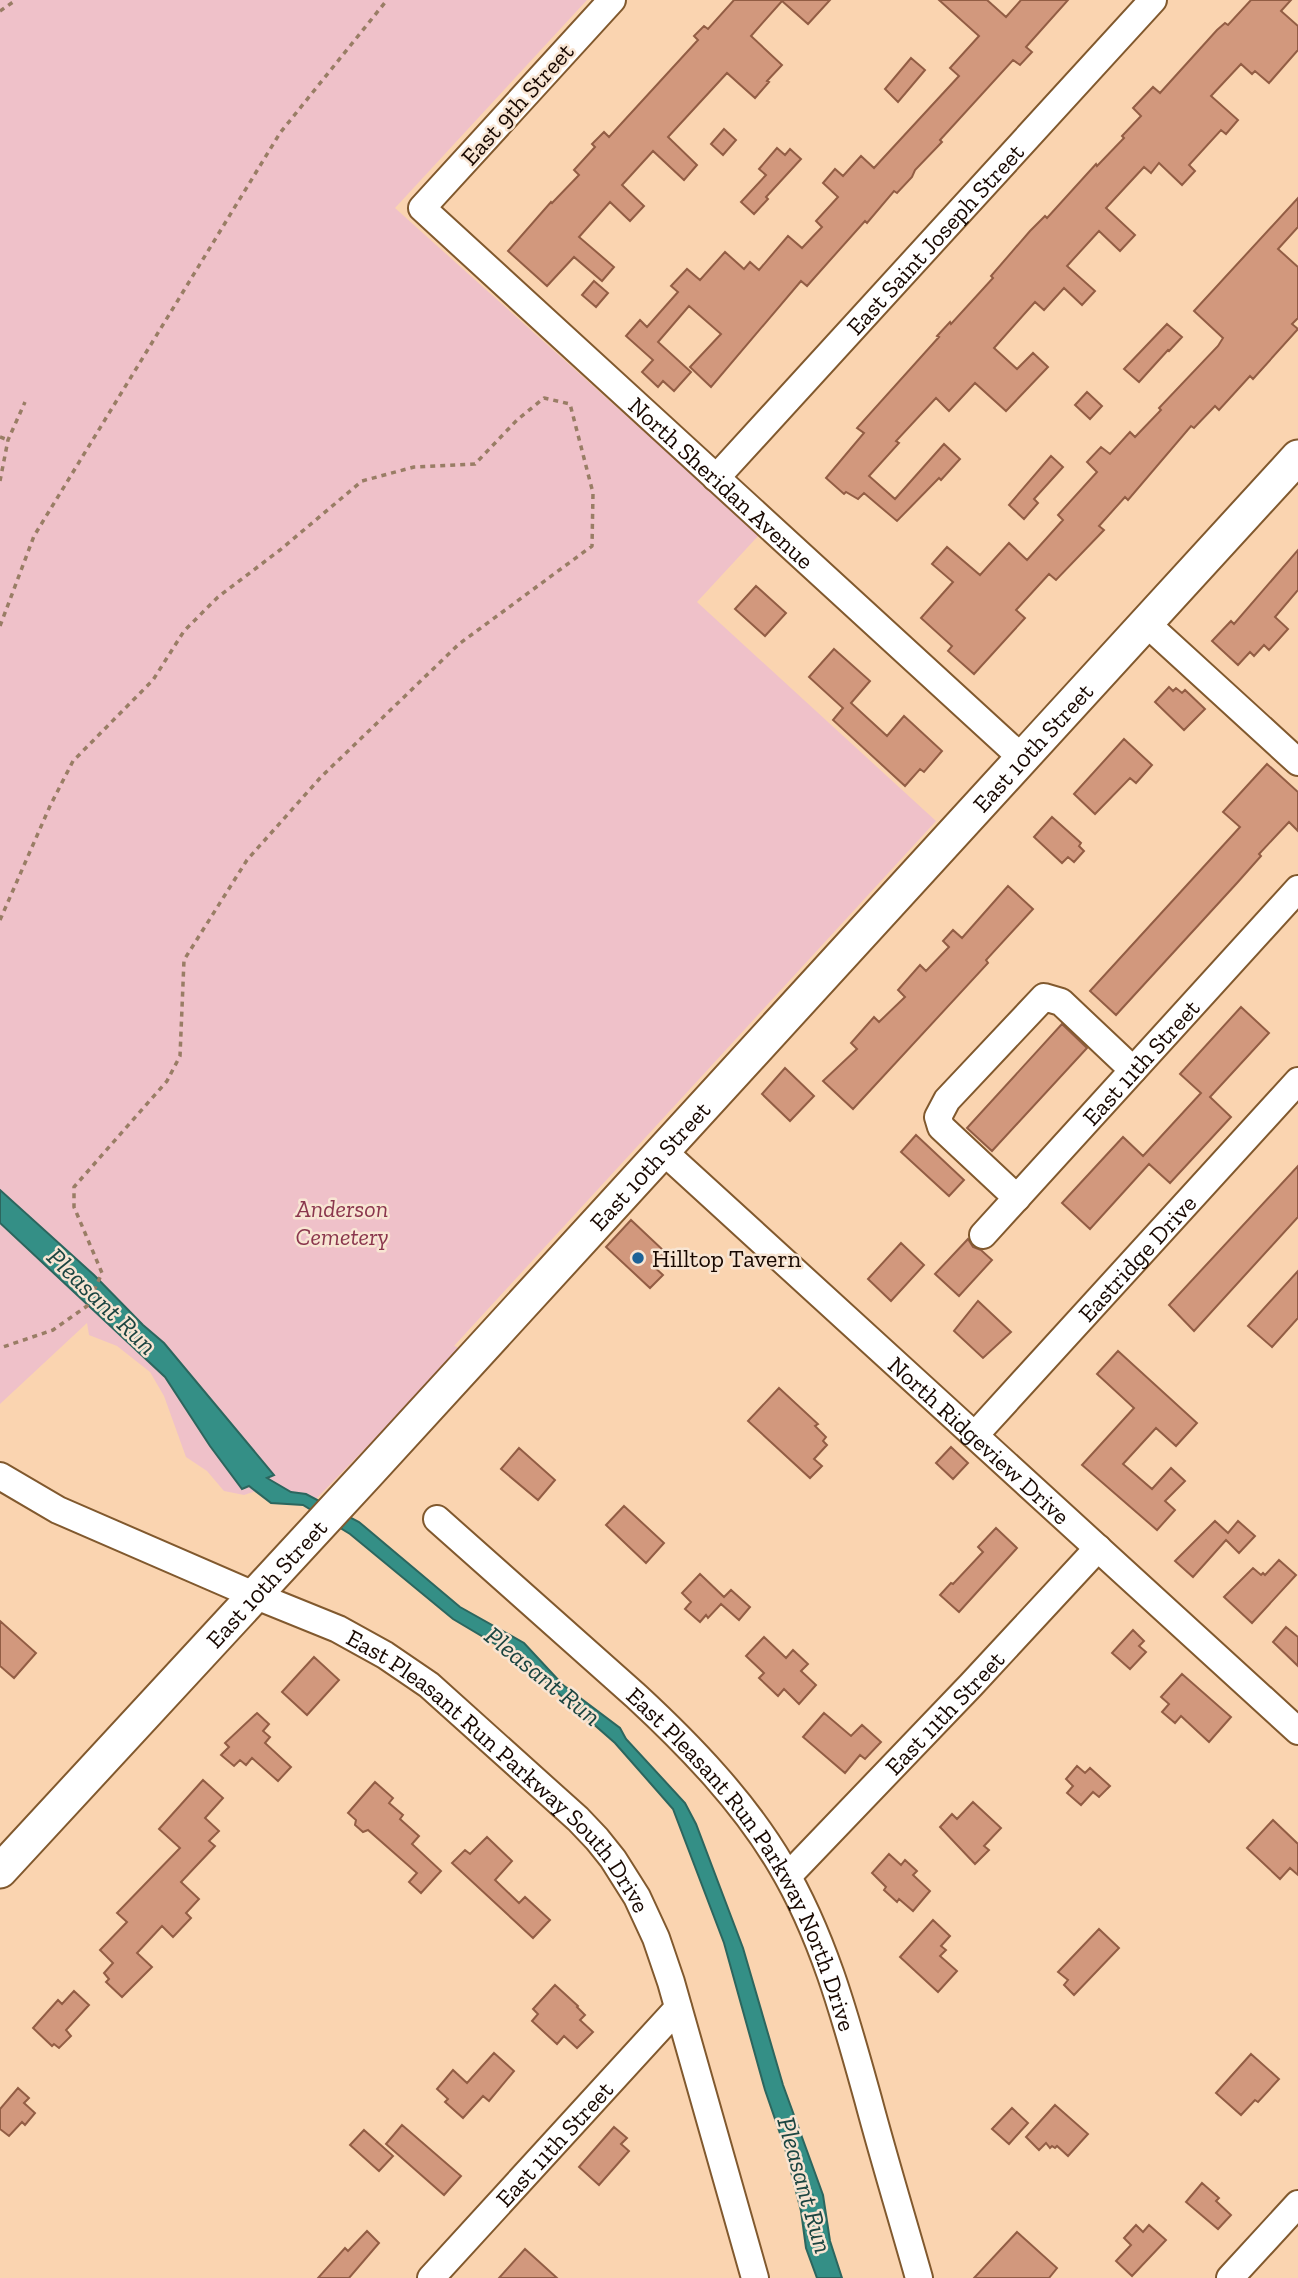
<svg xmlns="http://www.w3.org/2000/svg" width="1298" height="2278" font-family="'Zilla Slab',serif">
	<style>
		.green { fill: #efc1c9 }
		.water { fill: #348f86; stroke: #2c665e; stroke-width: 2 }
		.building { fill: #d2987d; stroke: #925d44; stroke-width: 2 }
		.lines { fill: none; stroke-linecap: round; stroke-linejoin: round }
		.minor-casing { stroke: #81592e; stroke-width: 30 }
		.major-casing { stroke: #81592e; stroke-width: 37 }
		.path { stroke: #997d65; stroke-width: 3.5; stroke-dasharray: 5 5; stroke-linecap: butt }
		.minor { stroke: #fff; stroke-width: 26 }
		.major { stroke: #fff; stroke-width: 33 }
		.poi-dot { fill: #1d6297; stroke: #f8e5d3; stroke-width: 2.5 }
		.labels { text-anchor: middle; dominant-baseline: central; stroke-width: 5; stroke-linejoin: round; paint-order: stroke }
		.street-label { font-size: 24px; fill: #180800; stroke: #f8e5d3 }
		.park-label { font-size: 24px; font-style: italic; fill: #8a364d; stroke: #f8e5d3 }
		.poi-label { font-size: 24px; fill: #180800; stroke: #f8e5d3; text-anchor: start }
		.water-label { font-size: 26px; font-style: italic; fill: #1c4541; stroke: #f8e5d3 }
	</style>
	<rect width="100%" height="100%" fill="#fad4b0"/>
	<path class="green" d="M 0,0 L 587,0 L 395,208 L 759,535 L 697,602 L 936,821 L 454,1346 L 462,1349 L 316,1499 L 306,1494 L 291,1492 L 262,1475 L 164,1343 L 113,1298 L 130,1329 L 245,1483 L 256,1491 L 244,1495 L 224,1491 L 207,1471 L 186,1457 L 164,1396 L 150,1372 L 117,1346 L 89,1335 L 87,1323 L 0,1404 Z"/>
	<path class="water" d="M 0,1190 L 94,1275 L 143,1325 L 164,1343 L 274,1475 L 267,1478 L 291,1492 L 306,1494 L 359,1522 L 460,1607 L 524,1643 L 563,1685 L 620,1728 L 626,1739 L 685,1803 L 696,1824 L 743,1948 L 783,2085 L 823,2195 L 830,2241 L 842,2278 L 817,2278 L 806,2248 L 801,2211 L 785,2148 L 765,2090 L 724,1943 L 673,1809 L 615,1743 L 517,1657 L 453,1619 L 350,1534 L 303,1505 L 271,1503 L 249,1486 L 242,1489 L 210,1446 L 165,1377 L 0,1223 Z"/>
	<path class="building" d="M 734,0 L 830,0 L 808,24 L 782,1 L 751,36 L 782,65 L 767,81 L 769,82 L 755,98 L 727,73 L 668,137 L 697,165 L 684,180 L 653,151 L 622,185 L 644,206 L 630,221 L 610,202 L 579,237 L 614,267 L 602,281 L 574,257 L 547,286 L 508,251 L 551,202 L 552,203 L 579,175 L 574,170 L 595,147 L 592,144 L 604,132 L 609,137 L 698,40 L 694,36 L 704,26 L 708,29 Z
		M 939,0 L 987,0 L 1006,17 L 1021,0 L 1068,0 L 1026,47 L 1032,52 L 1020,65 L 1013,60 L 940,140 L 942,142 L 915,170 L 912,177 L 897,193 L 894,191 L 867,223 L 865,221 L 807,286 L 801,281 L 711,387 L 690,367 L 721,334 L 689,306 L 658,342 L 691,372 L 674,391 L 663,381 L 658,387 L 642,372 L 653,360 L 626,336 L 640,320 L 647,327 L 678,292 L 671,286 L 687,269 L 700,280 L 725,252 L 744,269 L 750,262 L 759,270 L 788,236 L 802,248 L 822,227 L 816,221 L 838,197 L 823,183 L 835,169 L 843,176 L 861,156 L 874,168 L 959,76 L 950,68 L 979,36 Z
		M 1251,0 L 1291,0 L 1281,11 L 1298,26 L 1298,50 L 1269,83 L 1255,71 L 1252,74 L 1241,64 L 1211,96 L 1238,120 L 1226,134 L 1221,130 L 1189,165 L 1195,171 L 1182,185 L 1159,163 L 1151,173 L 1144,167 L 1106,208 L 1135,235 L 1120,251 L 1099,231 L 1067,266 L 1095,291 L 1082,305 L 1064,288 L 1044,310 L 1035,302 L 994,348 L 1017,369 L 1033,353 L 1048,367 L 1006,411 L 975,383 L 949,411 L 936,398 L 896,441 L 899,443 L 869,476 L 895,499 L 944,444 L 960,459 L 941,480 L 939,478 L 897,521 L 864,493 L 858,499 L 846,492 L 844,494 L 826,478 L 864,433 L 857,428 L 939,337 L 937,336 L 950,322 L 951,324 L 993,278 L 991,276 L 1030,231 L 1045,216 L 1047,218 L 1096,164 L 1097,166 L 1124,138 L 1122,136 L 1141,116 L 1133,108 L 1153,87 L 1160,93 L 1217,30 L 1225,23 L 1228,25 Z
		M 911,58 L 925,70 L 898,102 L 885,89 Z
		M 724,129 L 736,140 L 723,155 L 711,144 Z
		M 777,148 L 785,155 L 790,149 L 801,159 L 766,197 L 768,199 L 754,214 L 741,202 L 766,175 L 759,169 Z
		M 1298,198 L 1298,227 L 1278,249 L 1298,267 L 1298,318 L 1292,324 L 1298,329 L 1253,379 L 1250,376 L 1219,410 L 1215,406 L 1194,428 L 1191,426 L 1128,500 L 1125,497 L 1099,526 L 1104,530 L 1056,580 L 1049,574 L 1016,610 L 1025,618 L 974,674 L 948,651 L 952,646 L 921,618 L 953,582 L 932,564 L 947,547 L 980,575 L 1009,543 L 1027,560 L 1063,520 L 1058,515 L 1097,472 L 1087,462 L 1101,447 L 1110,454 L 1130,432 L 1135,437 L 1161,410 L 1159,408 L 1218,346 L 1223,338 L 1194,311 Z
		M 594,281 L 608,293 L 596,307 L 582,295 Z
		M 1167,324 L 1182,337 L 1169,351 L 1168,350 L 1139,382 L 1124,369 Z
		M 1087,392 L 1102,406 L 1090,419 L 1075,405 Z
		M 1051,456 L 1063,467 L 1034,499 L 1038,503 L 1024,519 L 1009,505 Z
		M 1298,550 L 1298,590 L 1275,617 L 1288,629 L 1269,650 L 1264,645 L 1254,656 L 1250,652 L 1238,665 L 1212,641 L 1231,621 L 1234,624 Z
		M 756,586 L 786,613 L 765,636 L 735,609 Z
		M 834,649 L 870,681 L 851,703 L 887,736 L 904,716 L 942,751 L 924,772 L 920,769 L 905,786 L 833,720 L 843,708 L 809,677 Z
		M 1169,687 L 1173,691 L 1176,688 L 1182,693 L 1185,690 L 1205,709 L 1184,730 L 1155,702 Z
		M 1124,739 L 1152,765 L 1136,783 L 1130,778 L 1095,814 L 1074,794 Z
		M 1267,764 L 1298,792 L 1298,831 L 1289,822 L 1259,854 L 1261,856 L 1237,883 L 1116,1015 L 1090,991 L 1240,827 L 1223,812 Z
		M 1052,817 L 1081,843 L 1079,846 L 1084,851 L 1074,862 L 1068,857 L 1062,863 L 1034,837 Z
		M 1008,886 L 1033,909 L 986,960 L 988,963 L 853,1109 L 823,1081 L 857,1049 L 851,1043 L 874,1017 L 879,1022 L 905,997 L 898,990 L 920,965 L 926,971 L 949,947 L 943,941 L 953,930 L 962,938 Z
		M 1241,1007 L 1269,1033 L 1210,1097 L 1231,1117 L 1170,1183 L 1149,1164 L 1090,1229 L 1062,1203 L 1123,1137 L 1143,1156 L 1201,1093 L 1180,1074 Z
		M 1062,1024 L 1087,1048 L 992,1151 L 967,1128 Z
		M 785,1068 L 814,1096 L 790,1121 L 762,1094 Z
		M 916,1135 L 964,1180 L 949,1196 L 901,1152 Z
		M 1298,1166 L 1298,1217 L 1194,1331 L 1169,1305 Z
		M 631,1220 L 665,1252 L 652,1265 L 663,1275 L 650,1288 L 606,1247 Z
		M 968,1239 L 973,1247 L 981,1250 L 992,1260 L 959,1296 L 935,1274 Z
		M 901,1243 L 924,1265 L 891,1301 L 868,1279 Z
		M 1298,1271 L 1298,1318 L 1272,1347 L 1248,1326 Z
		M 978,1301 L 1011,1332 L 983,1358 L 954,1331 Z
		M 1118,1351 L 1197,1423 L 1176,1446 L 1156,1428 L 1123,1464 L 1152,1489 L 1171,1468 L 1185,1481 L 1165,1501 L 1175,1510 L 1157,1530 L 1082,1465 L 1134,1408 L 1097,1374 Z
		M 779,1388 L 818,1424 L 815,1426 L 826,1437 L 823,1441 L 827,1445 L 814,1459 L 822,1466 L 810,1478 L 748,1421 Z
		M 951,1447 L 968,1463 L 953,1479 L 936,1463 Z
		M 519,1448 L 555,1480 L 538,1500 L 501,1469 Z
		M 624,1506 L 664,1543 L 646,1563 L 606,1525 Z
		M 1215,1521 L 1228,1533 L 1238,1521 L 1255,1536 L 1239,1553 L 1226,1540 L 1193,1577 L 1175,1561 Z
		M 996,1528 L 1017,1548 L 959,1612 L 940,1595 L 951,1583 L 953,1584 L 983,1552 L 978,1547 Z
		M 1279,1560 L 1296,1575 L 1252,1623 L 1224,1597 L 1253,1568 L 1261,1575 L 1263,1573 L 1265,1575 Z
		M 700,1574 L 724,1597 L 731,1590 L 750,1607 L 739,1620 L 721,1604 L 708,1618 L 706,1615 L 700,1622 L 685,1609 L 691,1602 L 682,1593 Z
		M 0,1621 L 36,1653 L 14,1678 L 0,1666 Z
		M 1286,1627 L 1298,1637 L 1298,1666 L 1273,1642 Z
		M 1133,1630 L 1144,1641 L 1139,1646 L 1146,1652 L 1130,1669 L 1112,1653 Z
		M 764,1637 L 786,1658 L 793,1650 L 808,1664 L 801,1671 L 816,1685 L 799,1704 L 784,1689 L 778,1696 L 759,1678 L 764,1673 L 746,1656 Z
		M 314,1657 L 339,1680 L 307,1715 L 282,1692 Z
		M 1182,1674 L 1231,1717 L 1209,1742 L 1181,1716 L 1175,1723 L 1162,1712 L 1169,1704 L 1161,1697 Z
		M 257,1713 L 269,1724 L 263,1731 L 270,1737 L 265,1743 L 291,1767 L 278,1781 L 252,1758 L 246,1765 L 240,1760 L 234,1766 L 221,1755 L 229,1747 L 225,1743 Z
		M 824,1713 L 851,1736 L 862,1725 L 881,1742 L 865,1759 L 860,1755 L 845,1773 L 803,1737 Z
		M 1077,1766 L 1085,1773 L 1090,1768 L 1110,1786 L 1099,1797 L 1093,1792 L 1081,1805 L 1067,1793 L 1073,1786 L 1066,1779 Z
		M 203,1780 L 223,1798 L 205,1818 L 219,1831 L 209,1841 L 215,1846 L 181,1882 L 199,1899 L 186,1913 L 191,1918 L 173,1937 L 162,1926 L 137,1953 L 152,1967 L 122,1997 L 106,1982 L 109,1979 L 104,1973 L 113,1963 L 100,1950 L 127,1922 L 117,1913 L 180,1848 L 159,1829 Z
		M 375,1782 L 393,1798 L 389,1803 L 403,1815 L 400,1819 L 419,1836 L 412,1844 L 441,1871 L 421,1893 L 409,1882 L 417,1873 L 368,1830 L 363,1832 L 355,1825 L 356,1820 L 348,1813 Z
		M 973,1802 L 1001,1828 L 984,1846 L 989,1850 L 975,1864 L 940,1827 L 952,1814 L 957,1819 Z
		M 1273,1820 L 1298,1844 L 1298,1875 L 1290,1868 L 1280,1879 L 1247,1848 Z
		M 487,1837 L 512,1861 L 495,1880 L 519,1903 L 525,1897 L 550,1920 L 533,1938 L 452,1863 L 465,1850 L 470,1854 Z
		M 889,1854 L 901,1865 L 905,1860 L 917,1871 L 913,1875 L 930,1891 L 913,1911 L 899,1899 L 897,1902 L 884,1890 L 886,1887 L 872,1873 Z
		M 933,1920 L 950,1936 L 941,1946 L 946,1950 L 940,1956 L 957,1971 L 938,1992 L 900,1957 Z
		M 1099,1929 L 1119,1948 L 1074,1995 L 1064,1985 L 1068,1980 L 1058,1972 Z
		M 555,1985 L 578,2006 L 577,2007 L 585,2015 L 580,2020 L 593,2032 L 577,2048 L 564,2036 L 557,2044 L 532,2021 L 538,2014 L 533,2009 Z
		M 74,1991 L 89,2005 L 66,2030 L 71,2036 L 59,2048 L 54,2044 L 52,2046 L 33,2028 L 58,2000 L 62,2004 Z
		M 494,2053 L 514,2071 L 489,2101 L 483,2096 L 463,2118 L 445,2102 L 448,2099 L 437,2089 L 453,2070 L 467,2083 Z
		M 1251,2054 L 1279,2079 L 1258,2102 L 1255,2100 L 1241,2115 L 1216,2093 Z
		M 18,2088 L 29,2098 L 24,2103 L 35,2113 L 25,2125 L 22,2122 L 9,2136 L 0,2129 L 0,2109 Z
		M 1055,2105 L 1088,2134 L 1068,2156 L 1057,2146 L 1055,2148 L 1052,2146 L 1050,2148 L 1046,2143 L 1039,2150 L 1026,2137 Z
		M 1012,2108 L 1028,2123 L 1009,2144 L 992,2129 Z
		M 402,2125 L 461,2176 L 444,2195 L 386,2144 Z
		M 614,2127 L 627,2138 L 621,2144 L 629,2151 L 599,2185 L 579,2167 Z
		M 364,2130 L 393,2156 L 379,2171 L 350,2145 Z
		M 1202,2183 L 1219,2198 L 1216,2201 L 1231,2215 L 1218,2229 L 1186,2202 Z
		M 1136,2225 L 1143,2232 L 1149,2225 L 1166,2240 L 1132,2276 L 1116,2261 L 1131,2245 L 1124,2238 Z
		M 367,2231 L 379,2243 L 349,2278 L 318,2278 L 345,2248 L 348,2251 Z
		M 1017,2232 L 1057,2268 L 1049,2278 L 974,2278 Z
		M 525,2249 L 557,2278 L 499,2278 Z"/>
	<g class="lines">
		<defs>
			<g id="minor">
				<path id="s1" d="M 612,0 L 422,208 L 1022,758"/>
				<path id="s2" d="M 716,478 L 1153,0"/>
				<path d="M 1146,623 L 1298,762"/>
				<path id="s3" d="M 662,1150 L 1298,1731"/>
				<path d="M 1017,1198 L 941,1127 L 938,1117 L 947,1100 L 1044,997 L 1061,1002 L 1133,1070"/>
				<path id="s4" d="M 983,1235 L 1298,889"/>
				<path id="s5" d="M 975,1435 L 1298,1081"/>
				<path id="s6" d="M 0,1476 L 58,1510 L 254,1595 L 338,1629 L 385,1655 L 429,1685 L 578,1819 L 597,1839 L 613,1859 L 637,1897 L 656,1938 L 671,1982 L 755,2278"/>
				<path id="s7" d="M 437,1519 L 636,1696 C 690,1746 744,1802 781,1865 C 824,1937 846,2020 868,2099 C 884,2159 902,2218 919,2278"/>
				<path id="s8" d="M 788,1876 L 971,1685 L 1098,1548"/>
				<path id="s9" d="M 431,2278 L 678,2008"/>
				<path d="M 1230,2278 L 1298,2204"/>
			</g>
			<g id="major">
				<path id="s10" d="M 0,1871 L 367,1474 L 1298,457"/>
			</g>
		</defs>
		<use href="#minor" class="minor-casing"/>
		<use href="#major" class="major-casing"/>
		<path class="path" d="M 0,11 L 16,0
			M 0,437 L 8,440
			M 0,481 L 8,440 L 25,402
			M 0,626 L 34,536 L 280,133 L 387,0
			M 0,920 L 50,806 L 73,761 L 153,680 L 184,631 L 218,597 L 280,550 L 362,481 L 414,467 L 475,464 L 517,420 L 544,398 L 570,404 L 593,493 L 592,546 L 459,644 L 321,777 L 247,860 L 184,960 L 180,1056 L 167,1081 L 74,1187 L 74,1207 L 102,1273 L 87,1306 L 53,1330 L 0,1348"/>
		<use href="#minor" class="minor"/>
		<use href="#major" class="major"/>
	</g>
	<circle class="poi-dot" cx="638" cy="1258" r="7"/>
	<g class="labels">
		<g class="street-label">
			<text transform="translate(517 104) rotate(-48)">East 9th Street</text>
			<text stroke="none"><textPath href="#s2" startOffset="324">East Saint Joseph Street</textPath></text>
			<text stroke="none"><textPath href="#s1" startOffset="688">North Sheridan Avenue</textPath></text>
			<text stroke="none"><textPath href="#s10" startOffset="1526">East 10th Street</textPath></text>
			<text stroke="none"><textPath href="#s4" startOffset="234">East 11th Street</textPath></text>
			<text stroke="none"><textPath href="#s10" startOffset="959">East 10th Street</textPath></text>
			<text stroke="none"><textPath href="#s5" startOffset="240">Eastridge Drive</textPath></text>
			<text stroke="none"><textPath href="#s3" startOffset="430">North Ridgeview Drive</textPath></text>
			<text stroke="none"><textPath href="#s10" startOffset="392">East 10th Street</textPath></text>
			<text stroke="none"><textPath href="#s8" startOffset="226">East 11th Street</textPath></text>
			<text stroke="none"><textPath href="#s6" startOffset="588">East Pleasant Run Parkway South Drive</textPath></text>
			<text stroke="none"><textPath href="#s7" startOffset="464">East Pleasant Run Parkway North Drive</textPath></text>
			<text stroke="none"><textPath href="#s9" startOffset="182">East 11th Street</textPath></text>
		</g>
		<g class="park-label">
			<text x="342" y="1208">Anderson<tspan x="342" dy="28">Cemetery</tspan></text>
		</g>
		<g class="poi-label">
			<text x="652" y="1258">Hilltop Tavern</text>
		</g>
		<g class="water-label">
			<text transform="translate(102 1301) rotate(44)">Pleasant Run</text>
			<text transform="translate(543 1676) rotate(39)">Pleasant Run</text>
			<text transform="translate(805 2185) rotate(74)">Pleasant Run</text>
		</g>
	</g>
</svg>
